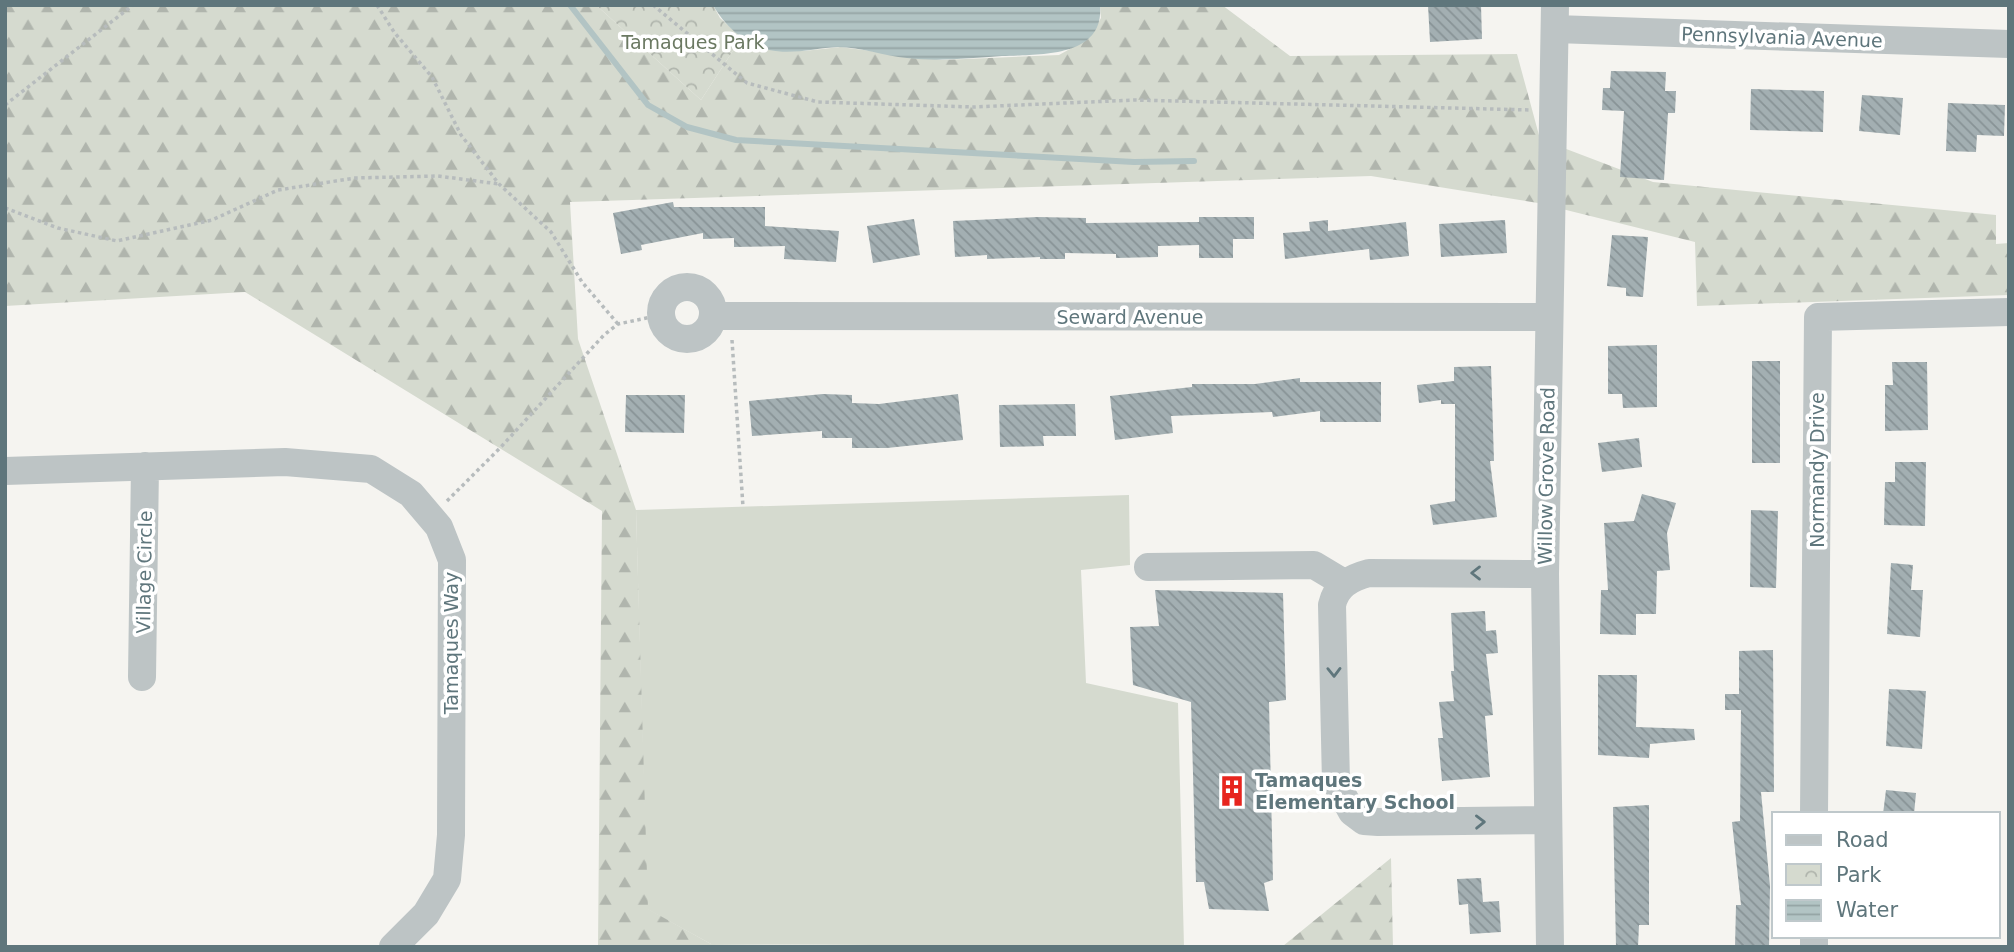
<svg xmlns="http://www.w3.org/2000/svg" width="2014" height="952" font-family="'DejaVu Sans',sans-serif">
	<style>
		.grass { fill: #d5dacf }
		.forest { fill: url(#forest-firs) }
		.park { fill: url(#park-crowns) }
		.water { fill: url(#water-rules) }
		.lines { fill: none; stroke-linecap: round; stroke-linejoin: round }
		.stream { stroke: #b2c4c4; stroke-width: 6 }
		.building { fill: url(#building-back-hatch) }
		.path { stroke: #b7bcbd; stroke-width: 3.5; stroke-dasharray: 3.5 3.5; stroke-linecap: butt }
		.minor { stroke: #bdc4c5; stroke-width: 28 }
		.oneway { stroke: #5f767c }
		.labels { text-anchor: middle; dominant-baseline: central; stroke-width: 7; stroke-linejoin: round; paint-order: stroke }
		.street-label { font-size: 19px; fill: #5f767c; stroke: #fff }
		.park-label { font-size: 19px; fill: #6b7962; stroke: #fff }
		.poi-label { font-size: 19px; font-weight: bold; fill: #5f767c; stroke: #fff; text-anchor: start }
	</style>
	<defs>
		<pattern id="forest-firs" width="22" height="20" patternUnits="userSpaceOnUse" patternTransform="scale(1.75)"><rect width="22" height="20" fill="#d5dacf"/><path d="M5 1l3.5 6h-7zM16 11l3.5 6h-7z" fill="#b0b5ad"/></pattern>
		<pattern id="park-crowns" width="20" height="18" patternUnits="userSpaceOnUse" patternTransform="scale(1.75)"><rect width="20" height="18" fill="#d5dacf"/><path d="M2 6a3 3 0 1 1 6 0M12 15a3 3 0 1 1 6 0" fill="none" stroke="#b0b5ad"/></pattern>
		<pattern id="water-rules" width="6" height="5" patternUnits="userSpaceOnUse" patternTransform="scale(1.75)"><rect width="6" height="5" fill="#b2c4c4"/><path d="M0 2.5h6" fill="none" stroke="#94a4a4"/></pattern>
		<pattern id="building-back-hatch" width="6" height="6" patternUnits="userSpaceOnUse" patternTransform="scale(1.75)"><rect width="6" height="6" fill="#a3afb2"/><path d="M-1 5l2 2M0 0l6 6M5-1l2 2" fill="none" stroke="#889396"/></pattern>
	</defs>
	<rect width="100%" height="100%" fill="#f5f4f0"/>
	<path class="grass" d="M 1129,495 L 1130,565 L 1081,570 L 1086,683 L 1178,703 L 1184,947 L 711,944 L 647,909 L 636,510 Z"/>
	<path class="forest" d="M 5,5 L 596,5 L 701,100 L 736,46 L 745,41 L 770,50 L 804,51 L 840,47 L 942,60 L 1059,55 L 1088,39 L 1101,18 L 1100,5 L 1222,5 L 1290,56 L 1517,54 L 1540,139 L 1653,182 L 1996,215 L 1996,244 L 2009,243 L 2009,295 L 1697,306 L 1695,242 L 1538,203 L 1371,176 L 570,202 L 578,339 L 636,510 L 648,909 L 711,944 L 1043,947 L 598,947 L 602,511 L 245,292 L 5,306 Z
		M 1391,858 L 1393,947 L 1241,947 L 1283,946 Z"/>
	<path class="park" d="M 596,5 L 713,5 L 720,18 L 745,41 L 736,46 L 701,100 Z"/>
	<path class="water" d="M 713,5 L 1100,5 C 1105,59 1037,54 1002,56 C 970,58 939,62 907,58 C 884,56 861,47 838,47 C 816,48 792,55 769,50 C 745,45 725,26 713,5 Z"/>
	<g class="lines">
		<path class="stream" d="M 570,5 L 648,105 L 687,127 L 736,140 L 1134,162 L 1194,161"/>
	</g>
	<path class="building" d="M 1428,5 L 1481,5 L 1482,39 L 1430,42 Z
		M 1611,71 L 1666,72 L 1665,91 L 1676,91 L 1675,113 L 1668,113 L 1664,180 L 1620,177 L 1624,111 L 1602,110 L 1603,88 L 1610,88 Z
		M 1751,89 L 1824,91 L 1823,132 L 1750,130 Z
		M 1862,95 L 1903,98 L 1900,135 L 1859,131 Z
		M 1948,103 L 2005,105 L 2004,136 L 1977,135 L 1976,152 L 1946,151 Z
		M 673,202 L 674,207 L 765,207 L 765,226 L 839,231 L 836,262 L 784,259 L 785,246 L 734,247 L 734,238 L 703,239 L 703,233 L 641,245 L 642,250 L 621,254 L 613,213 Z
		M 1038,217 L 1086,218 L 1086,223 L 1199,222 L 1199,217 L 1254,217 L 1254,239 L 1233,239 L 1233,258 L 1199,258 L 1199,245 L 1158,246 L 1158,257 L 1116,258 L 1116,254 L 1065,253 L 1065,259 L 1040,259 L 1040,257 L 987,259 L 987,255 L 955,257 L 953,221 Z
		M 914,219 L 920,255 L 873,263 L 867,226 Z
		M 1328,220 L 1328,231 L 1406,222 L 1409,256 L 1370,260 L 1369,249 L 1285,259 L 1283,233 L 1310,231 L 1309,222 Z
		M 1505,220 L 1507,253 L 1441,257 L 1439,224 Z
		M 1612,235 L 1648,237 L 1643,297 L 1626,296 L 1626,288 L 1607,286 Z
		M 1657,345 L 1657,407 L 1623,408 L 1622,394 L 1608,394 L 1608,346 Z
		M 1752,361 L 1780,361 L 1780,463 L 1752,463 Z
		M 1892,362 L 1927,362 L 1928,430 L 1885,431 L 1885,385 L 1893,385 Z
		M 1491,366 L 1494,461 L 1490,461 L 1497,517 L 1433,525 L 1430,505 L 1455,501 L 1455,404 L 1441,404 L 1441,400 L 1419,403 L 1417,385 L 1454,381 L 1454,367 Z
		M 1300,378 L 1300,382 L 1381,382 L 1381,422 L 1320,422 L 1320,411 L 1273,417 L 1272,412 L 1171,416 L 1173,433 L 1115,440 L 1110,396 L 1192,387 L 1192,384 L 1255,384 Z
		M 823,394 L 852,395 L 852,403 L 879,404 L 958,394 L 963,440 L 887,448 L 852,448 L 852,438 L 822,438 L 822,431 L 752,436 L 749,401 Z
		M 626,395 L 685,395 L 684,433 L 625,432 Z
		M 1075,404 L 1076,436 L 1043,436 L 1044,446 L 1000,447 L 999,405 Z
		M 1639,438 L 1642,467 L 1602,472 L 1598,443 Z
		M 1895,462 L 1926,462 L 1925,526 L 1884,525 L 1885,482 L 1895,482 Z
		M 1642,494 L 1676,503 L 1667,533 L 1670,570 L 1657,571 L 1656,614 L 1636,614 L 1636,635 L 1600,634 L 1601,590 L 1608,590 L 1604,523 L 1634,521 Z
		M 1751,510 L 1778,511 L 1776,588 L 1750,587 Z
		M 1891,563 L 1913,565 L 1911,590 L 1923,590 L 1920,637 L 1887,634 Z
		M 1155,590 L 1283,593 L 1286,700 L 1269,702 L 1273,880 L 1264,883 L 1269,911 L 1209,909 L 1204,882 L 1196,882 L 1191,702 L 1133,685 L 1130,627 L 1159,626 Z
		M 1485,611 L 1486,631 L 1496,630 L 1498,653 L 1486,654 L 1493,715 L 1485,716 L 1490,777 L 1442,781 L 1438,738 L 1443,738 L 1439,702 L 1454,701 L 1451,671 L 1454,671 L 1451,613 Z
		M 1773,650 L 1774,792 L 1761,792 L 1770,886 L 1769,947 L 1735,947 L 1736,905 L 1741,905 L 1732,822 L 1740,821 L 1741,710 L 1725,710 L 1725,694 L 1739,694 L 1739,651 Z
		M 1598,675 L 1637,675 L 1636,727 L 1694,729 L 1695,740 L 1650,744 L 1649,758 L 1598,755 Z
		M 1889,689 L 1926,691 L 1922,749 L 1886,746 Z
		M 1886,790 L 1916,793 L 1914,814 L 1883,814 Z
		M 1649,805 L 1649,925 L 1639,925 L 1638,947 L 1616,947 L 1613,807 Z
		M 1481,878 L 1483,902 L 1499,901 L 1501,932 L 1470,934 L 1468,904 L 1459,905 L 1457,879 Z"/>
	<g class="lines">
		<path class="path" d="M 377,5 L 394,32 L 432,77 L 461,135 L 499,184 L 551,232 L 582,282 L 618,324
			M 653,5 L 747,83 L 818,102 L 973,107 L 1135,100 L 1531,110
			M 5,105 L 133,5
			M 5,208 L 58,228 L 117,241 L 212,220 L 278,190 L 355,178 L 438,176 L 499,184
			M 732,340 L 743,507
			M 447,501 L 500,448 L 604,335 L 618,324 L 661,315"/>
		<path class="minor" d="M 1555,29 L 2009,44
			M661 313a26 26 0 1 1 52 0a26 26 0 1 1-52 0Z
			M 713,316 L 1548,317
			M 5,471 L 285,462 L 371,469 L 411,494 L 439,527 L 452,560 L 451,835 L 447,879 L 426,914 L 393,947
			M 1148,567 L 1314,565 L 1344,583
			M 1545,574 L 1369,573 C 1350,578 1336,586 1332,605 L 1336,783 L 1352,812 L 1364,821 L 1378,822 L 1546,820
			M 142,677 L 145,466
			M 1814,814 L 1818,317 L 2009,312
			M 1550,947 L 1545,574 L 1555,5
			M 1814,947 L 1814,936"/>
	</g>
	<defs><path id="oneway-chevron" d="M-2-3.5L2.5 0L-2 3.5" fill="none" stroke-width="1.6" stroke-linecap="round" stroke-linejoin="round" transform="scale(1.75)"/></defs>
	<g class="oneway">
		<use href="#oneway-chevron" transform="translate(1476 573) rotate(-180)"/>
		<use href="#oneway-chevron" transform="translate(1334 672) rotate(89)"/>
		<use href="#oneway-chevron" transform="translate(1480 822) rotate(-1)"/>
	</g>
	<defs>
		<symbol id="building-bare" viewBox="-9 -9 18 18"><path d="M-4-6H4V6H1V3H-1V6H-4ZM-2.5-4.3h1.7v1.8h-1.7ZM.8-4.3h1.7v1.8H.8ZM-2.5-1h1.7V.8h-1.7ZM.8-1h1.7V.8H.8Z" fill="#e7251e" stroke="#fff" stroke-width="2.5" paint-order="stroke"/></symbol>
	</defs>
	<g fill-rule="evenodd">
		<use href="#building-bare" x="1210" y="769" width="44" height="44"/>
	</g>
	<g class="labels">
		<g class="street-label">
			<text transform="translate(1782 37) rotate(2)">Pennsylvania Avenue</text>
			<text x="1130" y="317">Seward Avenue</text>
			<text transform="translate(1817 470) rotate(-90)">Normandy Drive</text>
			<text transform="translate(1546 476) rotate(-89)">Willow Grove Road</text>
			<text transform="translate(144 572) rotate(-89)">Village Circle</text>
			<text transform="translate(451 643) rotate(-90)">Tamaques Way</text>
		</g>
		<g class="park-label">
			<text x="693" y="42">Tamaques Park</text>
		</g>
		<g class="poi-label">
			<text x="1255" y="780">Tamaques<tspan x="1255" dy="22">Elementary School</tspan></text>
		</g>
	</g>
	<rect width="2014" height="952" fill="none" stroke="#5f767c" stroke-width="14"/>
	<rect x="1772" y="812" width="228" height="126" fill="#ffffff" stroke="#bfc8cb" stroke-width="2"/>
	<rect x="1786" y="835" width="35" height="10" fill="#bdc4c5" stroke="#bfc8cb" stroke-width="2"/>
	<text x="1836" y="847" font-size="21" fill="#5f767c">Road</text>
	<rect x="1786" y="864" width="35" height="21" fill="url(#park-crowns)" stroke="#bfc8cb" stroke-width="2"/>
	<text x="1836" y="882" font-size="21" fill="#5f767c">Park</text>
	<rect x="1786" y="900" width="35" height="21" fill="url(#water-rules)" stroke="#bfc8cb" stroke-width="2"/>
	<text x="1836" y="917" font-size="21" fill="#5f767c">Water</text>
</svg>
